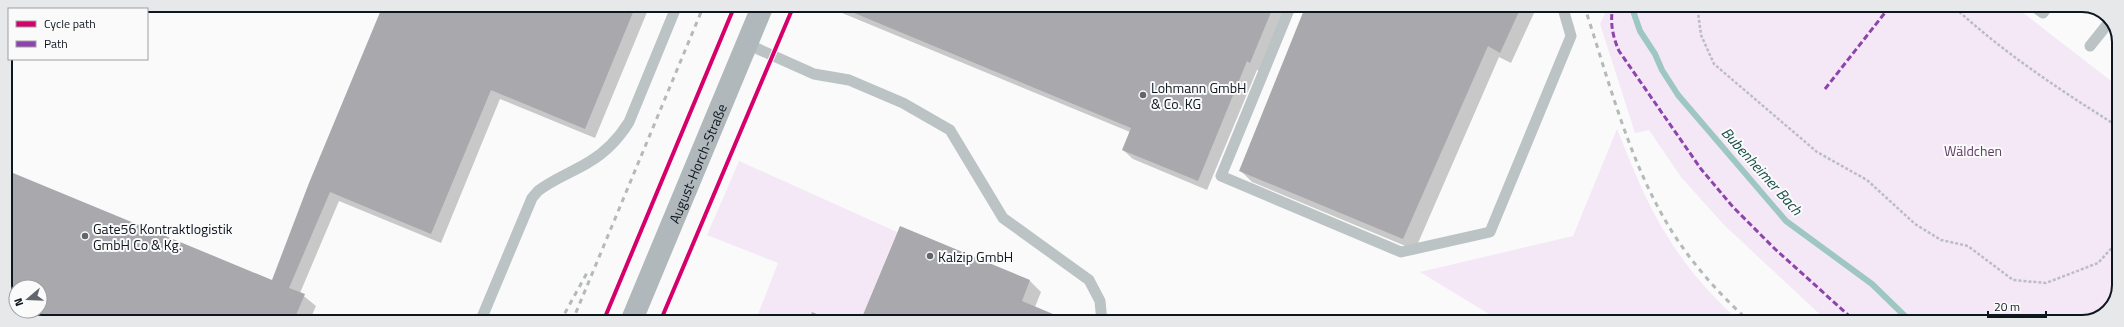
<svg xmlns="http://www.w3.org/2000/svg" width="2124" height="327" font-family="'Titillium Web',sans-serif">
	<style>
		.green { fill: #f4e8f7 }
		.shadow { fill: #0003; fill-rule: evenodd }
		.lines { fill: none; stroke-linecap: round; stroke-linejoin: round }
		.stream { stroke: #9ec7c2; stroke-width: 6 }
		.building { fill: #a8a8ad; fill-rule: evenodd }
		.path { stroke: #babec0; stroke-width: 2.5; stroke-dasharray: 3 2; stroke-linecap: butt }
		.lane { stroke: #bcc3c5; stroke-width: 11 }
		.secondary { stroke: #b0b8bb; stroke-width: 22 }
		.rail { stroke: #b5b9ba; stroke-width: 3; stroke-dasharray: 5 5; stroke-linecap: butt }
		.quiet { stroke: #8e44ad; stroke-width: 3; stroke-dasharray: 6 3; stroke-linecap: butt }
		.cycleway-casing { stroke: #fafafa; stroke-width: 6 }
		.cycleway { stroke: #d6006c; stroke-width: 4 }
		.poi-dot { fill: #61666c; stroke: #fafafa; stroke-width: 1.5 }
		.labels { text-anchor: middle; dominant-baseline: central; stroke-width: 4; stroke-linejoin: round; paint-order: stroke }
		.poi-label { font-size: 14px; fill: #0e1620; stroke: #fafafa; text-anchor: start }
		.park-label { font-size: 14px; fill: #623a6a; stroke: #fafafa }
		.street-label { font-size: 14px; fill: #0e1620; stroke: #fafafa }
		.water-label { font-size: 15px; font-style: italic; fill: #184c47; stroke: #fafafa }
		.rim { fill: none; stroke: #0e1620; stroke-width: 2 }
	</style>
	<rect width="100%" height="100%" fill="#fafafa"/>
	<path class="green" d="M 1609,5 L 2013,5 L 2119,87 L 2119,287 L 2104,314 L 2082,322 L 1828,322 L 1724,225 L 1681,177 L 1649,130 L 1635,133 L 1600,24 Z
		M 1617,129 C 1632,166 1647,205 1669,239 C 1688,270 1714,298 1740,322 L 1502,322 L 1420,272 L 1573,236 Z
		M 739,161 L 897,232 L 860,322 L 835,322 L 812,312 L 808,322 L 755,322 L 778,263 L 707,235 Z"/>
	<path class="shadow" d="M 384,5 L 650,5 L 595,138 L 500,99 L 441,243 L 339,201 L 300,293 L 316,306 L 309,322 L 37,322 L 16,311 L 5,289 L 5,194 L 272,282 ZM 16,287 L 40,287 L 40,311 L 16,311 Z
		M 827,5 L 1287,5 L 1260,71 L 1257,70 L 1207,190 L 1133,159 L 1123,150 L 1130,132 L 830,8 Z
		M 1307,5 L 1530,5 L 1535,11 L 1511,63 L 1499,57 L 1415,250 L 1252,182 L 1240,170 Z
		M 900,227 L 1030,281 L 1041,292 L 1035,307 L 861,322 Z"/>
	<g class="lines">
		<path class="stream" d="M 1631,5 L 1640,31 L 1655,54 L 1662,70 L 1678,95 L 1786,221 L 1872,284 L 1911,322"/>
	</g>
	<path class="building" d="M 383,5 L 636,5 L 585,129 L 491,90 L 431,234 L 330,192 L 289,288 L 305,294 L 293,322 L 37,322 L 16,311 L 5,289 L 5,191 L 13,173 L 272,280 L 309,183 ZM 16,287 L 40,287 L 40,311 L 16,311 Z
		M 835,5 L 1274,5 L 1250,63 L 1247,61 L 1198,181 L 1122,150 L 1131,128 Z
		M 1306,5 L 1522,5 L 1500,53 L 1488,46 L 1403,239 L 1239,171 Z
		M 900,226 L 1030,280 L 1022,301 L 1072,322 L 860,322 Z
		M 812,312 L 835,322 L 808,322 Z"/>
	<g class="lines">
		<path class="path" d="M 1697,5 L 1701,35 L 1714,64 L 1817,152 L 1867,180 L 1915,224 L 1941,240 L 1968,246 L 2013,280 L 2046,283 L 2098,263 L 2119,240
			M 1952,5 C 2001,51 2057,88 2114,124 L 2119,131"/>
		<path class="lane" d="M 1291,5 L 1221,176 L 1401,252 L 1490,232 L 1571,36 L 1562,5
			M 2032,5 L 2043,13 L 2049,5
			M 747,44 L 814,74 L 849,80 L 903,103 L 950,130 L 1003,218 L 1089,280 L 1100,301 L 1102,322
			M 2090,46 L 2110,21
			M 480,322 L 532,198 L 538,191 C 553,179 573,172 589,162 C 606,152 619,138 629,122 L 677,5"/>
		<path class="secondary" id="s1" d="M 631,322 L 763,5"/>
		<path class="rail" d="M 1584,5 C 1609,81 1629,162 1671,230 C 1693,265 1720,295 1750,322
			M 560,322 L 588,271
			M 572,322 L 704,5"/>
		<path class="quiet" d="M 1613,5 C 1610,22 1612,35 1619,51 L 1701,169 L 1733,207 L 1775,249 L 1856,322
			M 1825,89 L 1891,5"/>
		<defs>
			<path id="cycleway" d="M 603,322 L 735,5
				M 660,322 L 794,5"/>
		</defs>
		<use href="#cycleway" class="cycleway-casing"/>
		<use href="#cycleway" class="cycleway"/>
	</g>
	<g class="poi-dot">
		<circle cx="1143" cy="95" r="4"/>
		<circle cx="85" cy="236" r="4"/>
		<circle cx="930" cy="256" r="4"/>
	</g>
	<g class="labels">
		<g class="poi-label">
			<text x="1151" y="87">Lohmann GmbH<tspan x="1151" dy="16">&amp; Co. KG</tspan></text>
			<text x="93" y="228">Gate56 Kontraktlogistik<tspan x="93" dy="16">GmbH Co &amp; Kg.</tspan></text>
			<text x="938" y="256">Kalzip GmbH</text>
		</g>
		<g class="park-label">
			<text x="1973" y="150">Wäldchen</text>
		</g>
		<g class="street-label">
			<text stroke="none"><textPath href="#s1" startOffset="172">August-Horch-Straße</textPath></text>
		</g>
		<g class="water-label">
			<text transform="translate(1762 171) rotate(48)">Bubenheimer Bach</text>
		</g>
	</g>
	<path d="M0 0H2124V327H0ZM42 12H2082A30 30 0 0 1 2112 42V285A30 30 0 0 1 2082 315H42A30 30 0 0 1 12 285V42A30 30 0 0 1 42 12Z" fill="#e7e8e9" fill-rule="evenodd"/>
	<path class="rim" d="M42 12H2082A30 30 0 0 1 2112 42V285A30 30 0 0 1 2082 315H42A30 30 0 0 1 12 285V42A30 30 0 0 1 42 12Z"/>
	<rect x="8" y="8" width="140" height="52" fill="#fafafa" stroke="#9c9fa3"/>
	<rect x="16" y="21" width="20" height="6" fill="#d6006c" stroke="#9c9fa3"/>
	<text x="44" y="28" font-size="12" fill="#0e1620">Cycle path</text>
	<rect x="16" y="41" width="20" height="6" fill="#8e44ad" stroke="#9c9fa3"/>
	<text x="44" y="48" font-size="12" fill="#0e1620">Path</text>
	<g transform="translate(28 299) rotate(251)"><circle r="19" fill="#fafafa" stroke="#9c9fa3"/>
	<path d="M0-3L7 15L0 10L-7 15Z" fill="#61666c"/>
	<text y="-6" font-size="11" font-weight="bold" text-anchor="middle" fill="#0e1620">N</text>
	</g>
	<path d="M1988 311v6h58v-6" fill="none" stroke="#0e1620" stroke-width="2"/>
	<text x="1994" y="311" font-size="12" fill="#0e1620" stroke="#fafafa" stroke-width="3" paint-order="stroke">20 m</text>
</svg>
